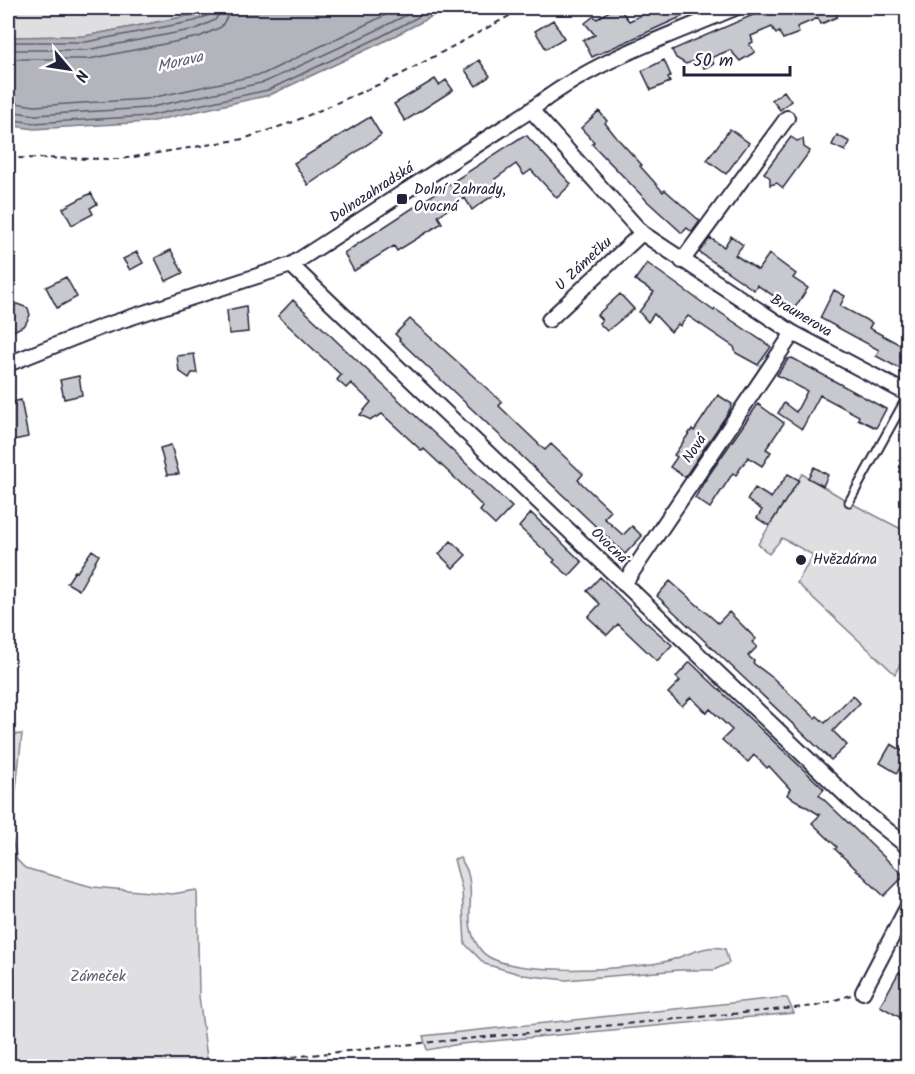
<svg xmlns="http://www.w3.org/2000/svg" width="915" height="1074" font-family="Kalam,sans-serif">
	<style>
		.green { fill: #dfdfe2; stroke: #80808e; stroke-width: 1.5 }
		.water { fill: #b4b4bc; stroke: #7a7a88; stroke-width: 1.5 }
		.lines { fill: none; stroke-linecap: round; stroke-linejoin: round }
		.shore { stroke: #5c5c6f; stroke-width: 1.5 }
		.building { fill: #c8c8cf; stroke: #22223b; stroke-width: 1.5 }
		.lane-casing { stroke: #22223b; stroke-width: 11 }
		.street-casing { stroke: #22223b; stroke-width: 18 }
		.path { stroke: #22223b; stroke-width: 2; stroke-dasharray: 6 4.5; stroke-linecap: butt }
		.lane { stroke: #fff; stroke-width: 7 }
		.street { stroke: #fff; stroke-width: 14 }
		.poi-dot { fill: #22223b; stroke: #fff; stroke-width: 2 }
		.labels { text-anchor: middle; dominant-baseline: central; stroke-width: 5; stroke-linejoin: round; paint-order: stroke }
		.poi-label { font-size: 15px; fill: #22223b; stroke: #fff; text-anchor: start }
		.street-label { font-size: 15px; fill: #22223b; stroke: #fff }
		.park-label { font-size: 15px; fill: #5b5b6d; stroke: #fff }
		.water-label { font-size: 16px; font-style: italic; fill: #5c5c6f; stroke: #fff }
	</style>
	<rect width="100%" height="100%" fill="#fff"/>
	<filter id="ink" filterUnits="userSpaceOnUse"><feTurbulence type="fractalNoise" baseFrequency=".0167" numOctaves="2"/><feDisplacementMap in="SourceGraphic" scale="12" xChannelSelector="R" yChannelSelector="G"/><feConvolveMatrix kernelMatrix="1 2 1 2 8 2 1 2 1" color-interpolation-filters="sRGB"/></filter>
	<g filter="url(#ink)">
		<path class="green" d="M 8,8 L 213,8 L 193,15 L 85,36 L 8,37 Z
			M 802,474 L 849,502 L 907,532 L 907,650 L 895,674 L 797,583 L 813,555 L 782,538 L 769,554 L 758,544 Z
			M 22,734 L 11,835 L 17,860 L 25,868 L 93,887 L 172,894 L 197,890 L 199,996 L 208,1066 L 8,1066 L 8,735 Z
			M 460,858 C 463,863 467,868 468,874 C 476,901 461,923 480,949 C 499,979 630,969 663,962 C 684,958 703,943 725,949 L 729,963 L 714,970 L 679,970 L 566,980 L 523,975 L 485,964 L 465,944 L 462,890 L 454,859 Z
			M 779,998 L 787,998 L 794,1013 L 460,1044 L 427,1050 L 423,1036 Z"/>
		<path class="water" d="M 213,8 L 448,8 L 381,43 L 270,95 L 149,122 L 34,129 L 8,125 L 8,37 L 85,36 L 193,15 Z"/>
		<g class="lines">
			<path class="shore" d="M 8,42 L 86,42 L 195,21 L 209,15 L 212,8
				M 8,50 L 87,50 L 196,29 L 215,20 L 219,14 L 220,8
				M 8,59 L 89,59 L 199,37 L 221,27 L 227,17 L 229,8
				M 8,102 L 35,106 L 146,99 L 263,74 L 400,8
				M 8,111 L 35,115 L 147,108 L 265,82 L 375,31 L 420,8
				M 8,119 L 34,123 L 148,116 L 268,90 L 378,38 L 435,8"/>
		</g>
		<path class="building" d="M 614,8 L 619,8 L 629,21 L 657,8 L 701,8 L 592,57 L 583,40 L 595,35 L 585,23 L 594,16 L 597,19 Z
			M 769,8 L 844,8 L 838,11 L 837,17 L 821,24 L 818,18 L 797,27 L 799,33 L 783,39 L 779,32 L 776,34 L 772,27 L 751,36 L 753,42 L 749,44 L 755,52 L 740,61 L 730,50 L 711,58 L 714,64 L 704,68 L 700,59 L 686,64 L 676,58 L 672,50 Z
			M 553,20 L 564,38 L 546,49 L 535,31 Z
			M 479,60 L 490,76 L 476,86 L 465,70 Z
			M 664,60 L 671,76 L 668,78 L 670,82 L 651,90 L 642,71 Z
			M 435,79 L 439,85 L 446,80 L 453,90 L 405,121 L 394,104 Z
			M 784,91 L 791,101 L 780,110 L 772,100 Z
			M 599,111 L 607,121 L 605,123 L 617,138 L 642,165 L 640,166 L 663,192 L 665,190 L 700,221 L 692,232 L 687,228 L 682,233 L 648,202 L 592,144 L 594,142 L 581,128 Z
			M 370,117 L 381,135 L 308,185 L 294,163 Z
			M 730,129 L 749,143 L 726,174 L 707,160 Z
			M 837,135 L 850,142 L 845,151 L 832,145 Z
			M 523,136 L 527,136 L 571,184 L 557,198 L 531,170 L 524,175 L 516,164 L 495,179 L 502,190 L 480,204 L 472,210 L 465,198 L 438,216 L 442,223 L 397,251 L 394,246 L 354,271 L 344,253 Z
			M 791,137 L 797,141 L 803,139 L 804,147 L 810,151 L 783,188 L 777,183 L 770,185 L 770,178 L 764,173 Z
			M 91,193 L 97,204 L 90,208 L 93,214 L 72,225 L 63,208 Z
			M 731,236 L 743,245 L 735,255 L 755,268 L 758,270 L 769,254 L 796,274 L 793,278 L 808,288 L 794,309 L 757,285 L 754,290 L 699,252 L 710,238 L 724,247 Z
			M 171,250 L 183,273 L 166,281 L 155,258 Z
			M 137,252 L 143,263 L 130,270 L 123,259 Z
			M 647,263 L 714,311 L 715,309 L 771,347 L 758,365 L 736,353 L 734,347 L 688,316 L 680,326 L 678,324 L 671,332 L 654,314 L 648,322 L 639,312 L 654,292 L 635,280 Z
			M 66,277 L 77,297 L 57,308 L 46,287 Z
			M 834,290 L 845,296 L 840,306 L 872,323 L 869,328 L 908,349 L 908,373 L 876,356 L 879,350 L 820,318 Z
			M 620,294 L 634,309 L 607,331 L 599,323 L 602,320 L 597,315 Z
			M 293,300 L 512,507 L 495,525 L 480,511 L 483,507 L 470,494 L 471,493 L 424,449 L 422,451 L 382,414 L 371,420 L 360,415 L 371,402 L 351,383 L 346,388 L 337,380 L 341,375 L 278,316 Z
			M 17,304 L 28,308 L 30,315 L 25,325 L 8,334 L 8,310 Z
			M 246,306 L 248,332 L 229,334 L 227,310 Z
			M 410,319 L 502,402 L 499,406 L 545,450 L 551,444 L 583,474 L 578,480 L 611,511 L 604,518 L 623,535 L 632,526 L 642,536 L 625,554 L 399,340 L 400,339 L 395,334 Z
			M 194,354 L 197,373 L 192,373 L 189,378 L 179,371 L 177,356 Z
			M 792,358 L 886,409 L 876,428 L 858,419 L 859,416 L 820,395 L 802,429 L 778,413 L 784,403 L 796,412 L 807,391 L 777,375 L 788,359 Z
			M 79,376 L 82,395 L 64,399 L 60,380 Z
			M 718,395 L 732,404 L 728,413 L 685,477 L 670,467 L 677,457 L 674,455 L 692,429 L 694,431 Z
			M 21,400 L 28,437 L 9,441 L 8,403 Z
			M 758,404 L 784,423 L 766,449 L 771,452 L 762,466 L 748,457 L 736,475 L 733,473 L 710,508 L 695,498 L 704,482 Z
			M 171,445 L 179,474 L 167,475 L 160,448 Z
			M 814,467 L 828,475 L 823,486 L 808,478 Z
			M 788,474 L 799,480 L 769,526 L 757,518 L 762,510 L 747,500 L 755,488 L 771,498 Z
			M 531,513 L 582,562 L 569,576 L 553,562 L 555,560 L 519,527 Z
			M 451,541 L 466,555 L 453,568 L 439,554 Z
			M 92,550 L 99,555 L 79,590 L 67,583 L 75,571 L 77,572 Z
			M 600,577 L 640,617 L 672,645 L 657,661 L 618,624 L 607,635 L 588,617 L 600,604 L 587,591 Z
			M 670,581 L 718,623 L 729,612 L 756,639 L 752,642 L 757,647 L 748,656 L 754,661 L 753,663 L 773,678 L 815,718 L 817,716 L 825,723 L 853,695 L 860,703 L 833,731 L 847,745 L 831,760 L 657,596 Z
			M 690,662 L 824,789 L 819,795 L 904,876 L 884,896 L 835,849 L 837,847 L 812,823 L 820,815 L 787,795 L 790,789 L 769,766 L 767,768 L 754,755 L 748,762 L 722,740 L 732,730 L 710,709 L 707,713 L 691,697 L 682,706 L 668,693 L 680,681 L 676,677 Z
			M 891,744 L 908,754 L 897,773 L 880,763 Z
			M 899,972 L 908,977 L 908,1006 L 901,1018 L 880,1006 Z"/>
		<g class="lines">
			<defs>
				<path id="lane" d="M 849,502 L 908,395"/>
				<path id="street" d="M 531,110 L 642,233 L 793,333 L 908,394
					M 682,261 L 787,118
					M 291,265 L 856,805 L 908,847
					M 549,320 L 642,233
					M 8,364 L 101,327 L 291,265 L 531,110 C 590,62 666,37 735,8
					M 624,584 L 793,333
					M 863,992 L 908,906"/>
			</defs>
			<use href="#lane" class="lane-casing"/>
			<use href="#street" class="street-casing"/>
			<path class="path" d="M 8,158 L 121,159 L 243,139 L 293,122 L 398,76 L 524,8
				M 209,1066 L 422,1043 L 816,1006 L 851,995"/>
			<use href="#lane" class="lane"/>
			<use href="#street" class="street"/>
		</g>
	</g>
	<g class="poi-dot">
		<rect x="396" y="193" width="12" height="12" rx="3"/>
		<circle cx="801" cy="560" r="6"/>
	</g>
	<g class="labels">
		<g class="poi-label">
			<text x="414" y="190">Dolní Zahrady,<tspan x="414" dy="17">Ovocná</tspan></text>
			<text x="813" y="560">Hvězdárna</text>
		</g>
		<g class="street-label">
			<text transform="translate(372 193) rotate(-33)">Dolnozahradská</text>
			<text transform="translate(584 264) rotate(-43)">U Zámečku</text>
			<text transform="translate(801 316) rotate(31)">Braunerova</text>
			<text transform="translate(695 449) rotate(-56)">Nová</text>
			<text transform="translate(609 546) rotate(44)">Ovocná</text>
		</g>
		<g class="park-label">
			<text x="98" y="977">Zámeček</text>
		</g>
		<g class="water-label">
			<text transform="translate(180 62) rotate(-13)">Morava</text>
		</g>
	</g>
	<rect width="915" height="1074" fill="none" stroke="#fff" stroke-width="30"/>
	<rect x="15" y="15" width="885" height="1044" fill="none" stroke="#22223b" stroke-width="2" filter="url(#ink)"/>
	<g transform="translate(69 69) rotate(119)" stroke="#ffffff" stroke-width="4.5" paint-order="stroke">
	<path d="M0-4.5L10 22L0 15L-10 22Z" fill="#22223b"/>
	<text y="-9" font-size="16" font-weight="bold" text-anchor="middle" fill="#22223b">N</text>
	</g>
	<path d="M684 66v9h106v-9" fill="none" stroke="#22223b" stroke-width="3"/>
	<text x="693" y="66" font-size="18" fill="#22223b" stroke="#ffffff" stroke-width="4.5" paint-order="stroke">50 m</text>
</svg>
